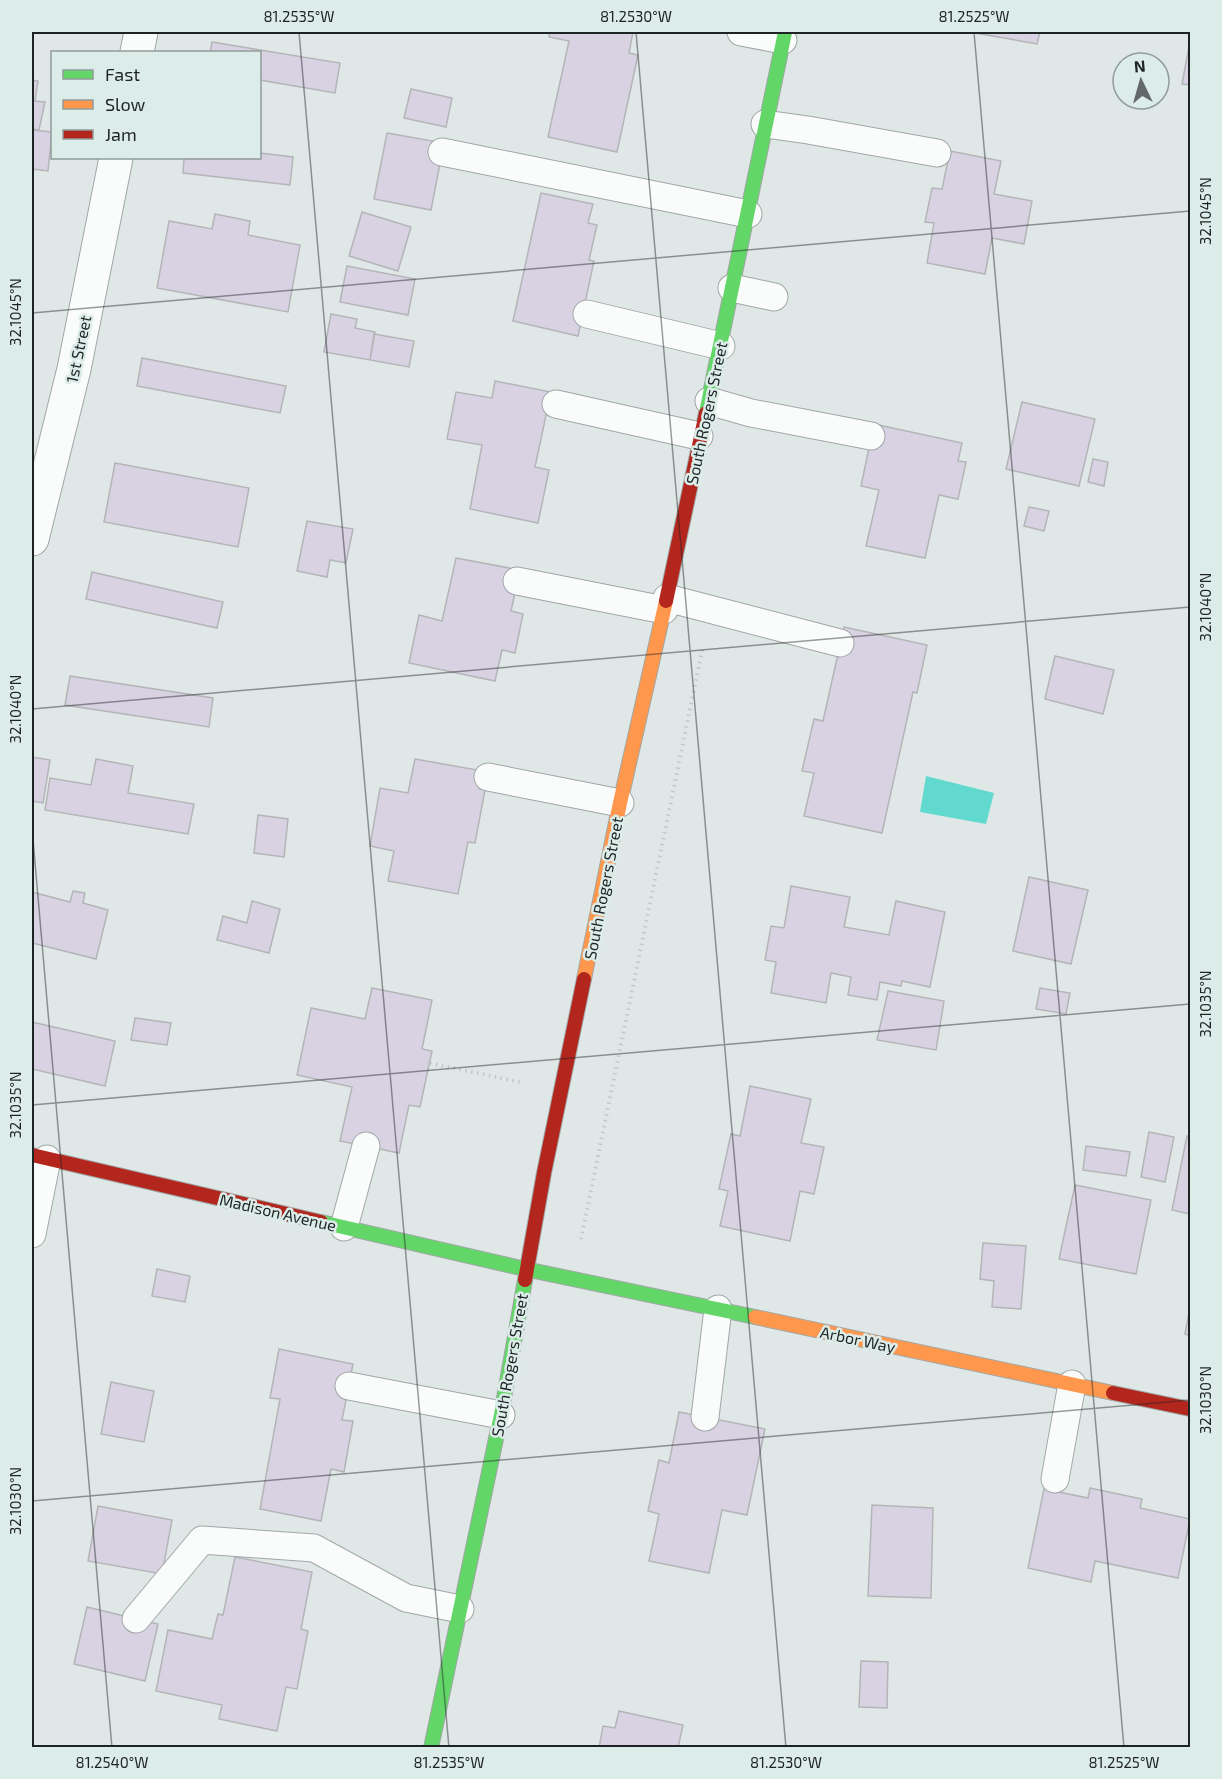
<svg xmlns="http://www.w3.org/2000/svg" width="1222" height="1779" font-family="'Exo 2',sans-serif">
	<style>
		.water { fill: #62d9cf }
		.building { fill: #d8d2e3; stroke: #b3b5b7; stroke-width: 1.5 }
		.lines { fill: none; stroke-linecap: round; stroke-linejoin: round }
		.lane-casing { stroke: #a1a7a6; stroke-width: 29 }
		.street-casing { stroke: #a1a7a6; stroke-width: 35 }
		.fast-casing { stroke: #a1a7a6; stroke-width: 16 }
		.slow-casing { stroke: #a1a7a6; stroke-width: 16 }
		.jam-casing { stroke: #a1a7a6; stroke-width: 16 }
		.path { stroke: #c5c8c8; stroke-width: 4; stroke-dasharray: 1.5 4.5; stroke-linecap: butt }
		.lane { stroke: #fafcfb; stroke-width: 27 }
		.street { stroke: #fafcfb; stroke-width: 33 }
		.fast { stroke: #63d668; stroke-width: 14 }
		.slow { stroke: #ff974d; stroke-width: 14 }
		.jam { stroke: #b3261e; stroke-width: 14 }
		.ticks { fill: none; stroke: #1e2423; stroke-width: 1.5; stroke-opacity: 0.45 }
		.labels { text-anchor: middle; dominant-baseline: central; stroke-width: 5; stroke-linejoin: round; paint-order: stroke }
		.street-label { font-size: 16px; fill: #1e2423; stroke: #dcece9 }
		.neatline { fill: none; stroke: #1e2423; stroke-width: 2 }
		.ticks-label { font-size: 15px; text-anchor: middle; fill: #1e2423 }
	</style>
	<rect width="100%" height="100%" fill="#e0e8e7"/>
	<path class="water" d="M 926,776 L 994,793 L 986,824 L 920,812 Z"/>
	<path class="building" d="M 550,32 L 633,32 L 629,53 L 638,55 L 617,152 L 548,137 L 569,41 L 549,37 Z
		M 976,33 L 976,32 L 1040,32 L 1037,44 Z
		M 1190,41 L 1190,85 L 1182,84 Z
		M 212,42 L 340,63 L 335,93 L 260,80 L 260,52 L 210,52 Z
		M 32,80 L 38,81 L 35,101 L 45,102 L 39,130 L 32,129 Z
		M 411,89 L 452,98 L 446,127 L 404,118 Z
		M 32,130 L 52,132 L 48,171 L 32,169 Z
		M 387,133 L 444,143 L 431,210 L 374,199 Z
		M 950,151 L 1001,161 L 994,194 L 1032,201 L 1024,244 L 992,238 L 985,274 L 927,263 L 934,223 L 925,222 L 932,188 L 942,189 Z
		M 260,153 L 293,157 L 290,185 L 183,173 L 184,158 L 260,158 Z
		M 541,193 L 593,204 L 588,223 L 597,225 L 589,260 L 594,261 L 578,336 L 513,321 Z
		M 362,212 L 411,227 L 398,271 L 349,256 Z
		M 215,214 L 250,221 L 248,235 L 300,245 L 288,312 L 157,288 L 169,221 L 212,229 Z
		M 347,266 L 415,279 L 408,315 L 340,302 Z
		M 331,314 L 357,319 L 355,328 L 375,332 L 370,360 L 324,352 Z
		M 374,334 L 414,341 L 409,367 L 370,360 Z
		M 142,358 L 286,386 L 280,413 L 137,386 Z
		M 495,381 L 551,392 L 535,467 L 549,470 L 538,523 L 470,509 L 482,445 L 447,439 L 456,392 L 492,398 Z
		M 1022,402 L 1095,419 L 1079,486 L 1006,469 Z
		M 874,424 L 962,443 L 958,461 L 966,462 L 958,499 L 939,495 L 925,558 L 866,546 L 879,490 L 861,486 Z
		M 1093,459 L 1108,462 L 1104,486 L 1088,482 Z
		M 115,463 L 249,488 L 238,547 L 104,522 Z
		M 1029,507 L 1049,511 L 1044,531 L 1024,526 Z
		M 307,521 L 353,529 L 346,563 L 330,560 L 327,577 L 297,571 Z
		M 456,558 L 520,570 L 511,611 L 523,614 L 515,653 L 502,650 L 495,681 L 409,663 L 419,615 L 442,621 Z
		M 92,572 L 223,602 L 217,628 L 86,599 Z
		M 844,627 L 927,645 L 917,693 L 913,692 L 882,833 L 804,816 L 814,773 L 802,771 L 814,719 L 823,721 Z
		M 1055,656 L 1114,670 L 1103,714 L 1045,699 Z
		M 70,676 L 213,698 L 209,727 L 65,705 Z
		M 32,757 L 50,760 L 43,803 L 32,801 Z
		M 96,759 L 133,766 L 128,793 L 194,804 L 188,834 L 45,810 L 50,778 L 91,785 Z
		M 415,759 L 483,771 L 479,789 L 485,790 L 475,843 L 468,842 L 458,894 L 388,881 L 394,851 L 370,846 L 380,788 L 408,793 Z
		M 258,815 L 288,819 L 284,857 L 254,853 Z
		M 1029,877 L 1088,890 L 1071,964 L 1013,951 Z
		M 791,886 L 850,897 L 844,927 L 889,935 L 896,901 L 945,912 L 930,987 L 902,981 L 901,986 L 880,982 L 877,1000 L 848,995 L 851,977 L 831,973 L 826,1003 L 771,993 L 776,962 L 765,960 L 771,926 L 784,928 Z
		M 73,891 L 85,893 L 83,903 L 108,910 L 96,959 L 32,943 L 32,892 L 70,902 Z
		M 252,901 L 280,909 L 269,953 L 217,940 L 223,916 L 247,923 Z
		M 372,988 L 432,1000 L 422,1049 L 432,1051 L 420,1107 L 409,1105 L 399,1153 L 340,1141 L 352,1087 L 297,1075 L 311,1008 L 365,1019 Z
		M 1040,988 L 1070,993 L 1066,1014 L 1036,1009 Z
		M 888,991 L 944,1001 L 936,1050 L 877,1040 Z
		M 135,1018 L 171,1023 L 167,1045 L 131,1040 Z
		M 32,1022 L 115,1041 L 105,1086 L 32,1069 Z
		M 750,1086 L 811,1099 L 801,1143 L 824,1147 L 814,1194 L 800,1191 L 790,1241 L 720,1226 L 728,1191 L 719,1189 L 731,1134 L 740,1136 Z
		M 1149,1132 L 1174,1137 L 1165,1182 L 1141,1177 Z
		M 1187,1136 L 1190,1137 L 1190,1214 L 1172,1210 Z
		M 1086,1146 L 1130,1152 L 1126,1176 L 1083,1170 Z
		M 1075,1185 L 1151,1200 L 1136,1274 L 1059,1259 Z
		M 983,1243 L 1026,1246 L 1021,1309 L 992,1307 L 994,1281 L 980,1279 Z
		M 157,1269 L 190,1276 L 185,1302 L 152,1296 Z
		M 1190,1307 L 1190,1336 L 1185,1334 Z
		M 279,1349 L 353,1364 L 342,1420 L 353,1421 L 344,1472 L 331,1469 L 321,1521 L 260,1509 L 280,1399 L 270,1398 Z
		M 111,1382 L 154,1391 L 144,1442 L 101,1434 Z
		M 679,1412 L 765,1429 L 747,1515 L 722,1510 L 709,1573 L 649,1561 L 659,1514 L 648,1511 L 659,1460 L 669,1463 Z
		M 1090,1488 L 1142,1499 L 1140,1508 L 1190,1519 L 1178,1578 L 1095,1561 L 1091,1582 L 1028,1568 L 1044,1489 L 1088,1498 Z
		M 872,1505 L 933,1508 L 931,1598 L 868,1596 Z
		M 98,1506 L 172,1520 L 162,1574 L 88,1561 Z
		M 235,1557 L 312,1572 L 301,1629 L 308,1631 L 297,1689 L 286,1687 L 277,1731 L 219,1719 L 222,1705 L 156,1691 L 168,1630 L 212,1639 L 218,1614 L 223,1615 Z
		M 87,1607 L 158,1624 L 145,1681 L 74,1664 Z
		M 861,1661 L 888,1662 L 887,1708 L 859,1707 Z
		M 619,1711 L 683,1725 L 678,1748 L 599,1748 L 603,1726 L 615,1728 Z"/>
	<g class="lines">
		<defs>
			<path id="lane" d="M 741,32 L 783,40
				M 765,124 L 808,130 L 937,153
				M 442,152 L 748,214
				M 732,288 L 774,297
				M 587,314 L 721,346
				M 709,401 L 751,413 L 871,436
				M 556,404 L 699,436
				M 517,581 L 664,610
				M 667,598 L 840,643
				M 488,777 L 620,803
				M 344,1227 L 366,1146
				M 32,1234 L 47,1159
				M 349,1386 L 501,1415
				M 705,1417 L 718,1309
				M 1055,1479 L 1072,1384
				M 136,1619 L 202,1540 L 314,1548 L 406,1598 L 460,1609"/>
			<path id="street" d="M 137,52 L 141,32
				M 32,539 L 74,369 L 116,158"/>
			<path id="fast" d="M 706,413 L 785,32
				M 321,1222 L 525,1269 L 755,1317
				M 431,1748 L 501,1415 L 525,1280"/>
			<path id="slow" d="M 584,979 L 620,803 L 666,601
				M 755,1317 L 1113,1393"/>
			<path id="jam" d="M 666,601 L 706,413
				M 32,1155 L 321,1222
				M 525,1280 L 544,1173 L 584,979
				M 1113,1393 L 1190,1409"/>
		</defs>
		<use href="#lane" class="lane-casing"/>
		<use href="#street" class="street-casing"/>
		<use href="#fast" class="fast-casing"/>
		<use href="#slow" class="slow-casing"/>
		<use href="#jam" class="jam-casing"/>
		<path class="path" d="M 430,1063 L 520,1082
			M 581,1239 L 703,646"/>
		<use href="#lane" class="lane"/>
		<use href="#street" class="street"/>
		<use href="#fast" class="fast"/>
		<use href="#slow" class="slow"/>
		<use href="#jam" class="jam"/>
	</g>
	<path class="ticks" d="M 299,32 L 449,1748M 636,32 L 786,1748M 974,32 L 1124,1748M 32,313 L 1190,211M 32,709 L 1190,607M 32,828 L 112,1748M 32,1105 L 1190,1004M 32,1501 L 1190,1400"/>
	<g class="labels">
		<g class="street-label">
			<text transform="translate(78 349) rotate(-78)">1st Street</text>
			<text transform="translate(706 413) rotate(-78)">South Rogers Street</text>
			<text transform="translate(603 888) rotate(-79)">South Rogers Street</text>
			<text transform="translate(278 1212) rotate(13)">Madison Avenue</text>
			<text transform="translate(858 1339) rotate(12)">Arbor Way</text>
			<text transform="translate(509 1365) rotate(-80)">South Rogers Street</text>
		</g>
	</g>
	<rect width="1222" height="1779" fill="none" stroke="#dcece9" stroke-width="66"/>
	<rect x="51" y="51" width="210" height="108" fill="#dcece9" stroke="#909c9a" stroke-width="1.5"/>
	<rect x="63" y="70" width="30" height="9" fill="#63d668" stroke="#909c9a" stroke-width="1.5"/>
	<text x="105" y="81" font-size="18" fill="#1e2423">Fast</text>
	<rect x="63" y="100" width="30" height="9" fill="#ff974d" stroke="#909c9a" stroke-width="1.5"/>
	<text x="105" y="111" font-size="18" fill="#1e2423">Slow</text>
	<rect x="63" y="130" width="30" height="9" fill="#b3261e" stroke="#909c9a" stroke-width="1.5"/>
	<text x="105" y="141" font-size="18" fill="#1e2423">Jam</text>
	<g transform="translate(1141 81) rotate(355)"><circle r="28" fill="#dcece9" stroke="#909c9a" stroke-width="1.5"/>
	<path d="M0-4.5L10 22L0 15L-10 22Z" fill="#626968"/>
	<text y="-9" font-size="16" font-weight="bold" text-anchor="middle" fill="#1e2423">N</text>
	</g>
	<rect x="33" y="33" width="1156" height="1713" class="neatline"/>
	<g class="ticks-label">
		<text x="299" y="22">81.2535°W</text>
		<text x="636" y="22">81.2530°W</text>
		<text x="974" y="22">81.2525°W</text>
		<text transform="translate(1206 211) rotate(-90)" y="5">32.1045°N</text>
		<text transform="translate(16 312) rotate(-90)" y="5">32.1045°N</text>
		<text transform="translate(1206 607) rotate(-90)" y="5">32.1040°N</text>
		<text transform="translate(16 709) rotate(-90)" y="5">32.1040°N</text>
		<text transform="translate(1206 1004) rotate(-90)" y="5">32.1035°N</text>
		<text transform="translate(16 1105) rotate(-90)" y="5">32.1035°N</text>
		<text transform="translate(1206 1400) rotate(-90)" y="5">32.1030°N</text>
		<text transform="translate(16 1501) rotate(-90)" y="5">32.1030°N</text>
		<text x="112" y="1768">81.2540°W</text>
		<text x="449" y="1768">81.2535°W</text>
		<text x="786" y="1768">81.2530°W</text>
		<text x="1124" y="1768">81.2525°W</text>
	</g>
</svg>
